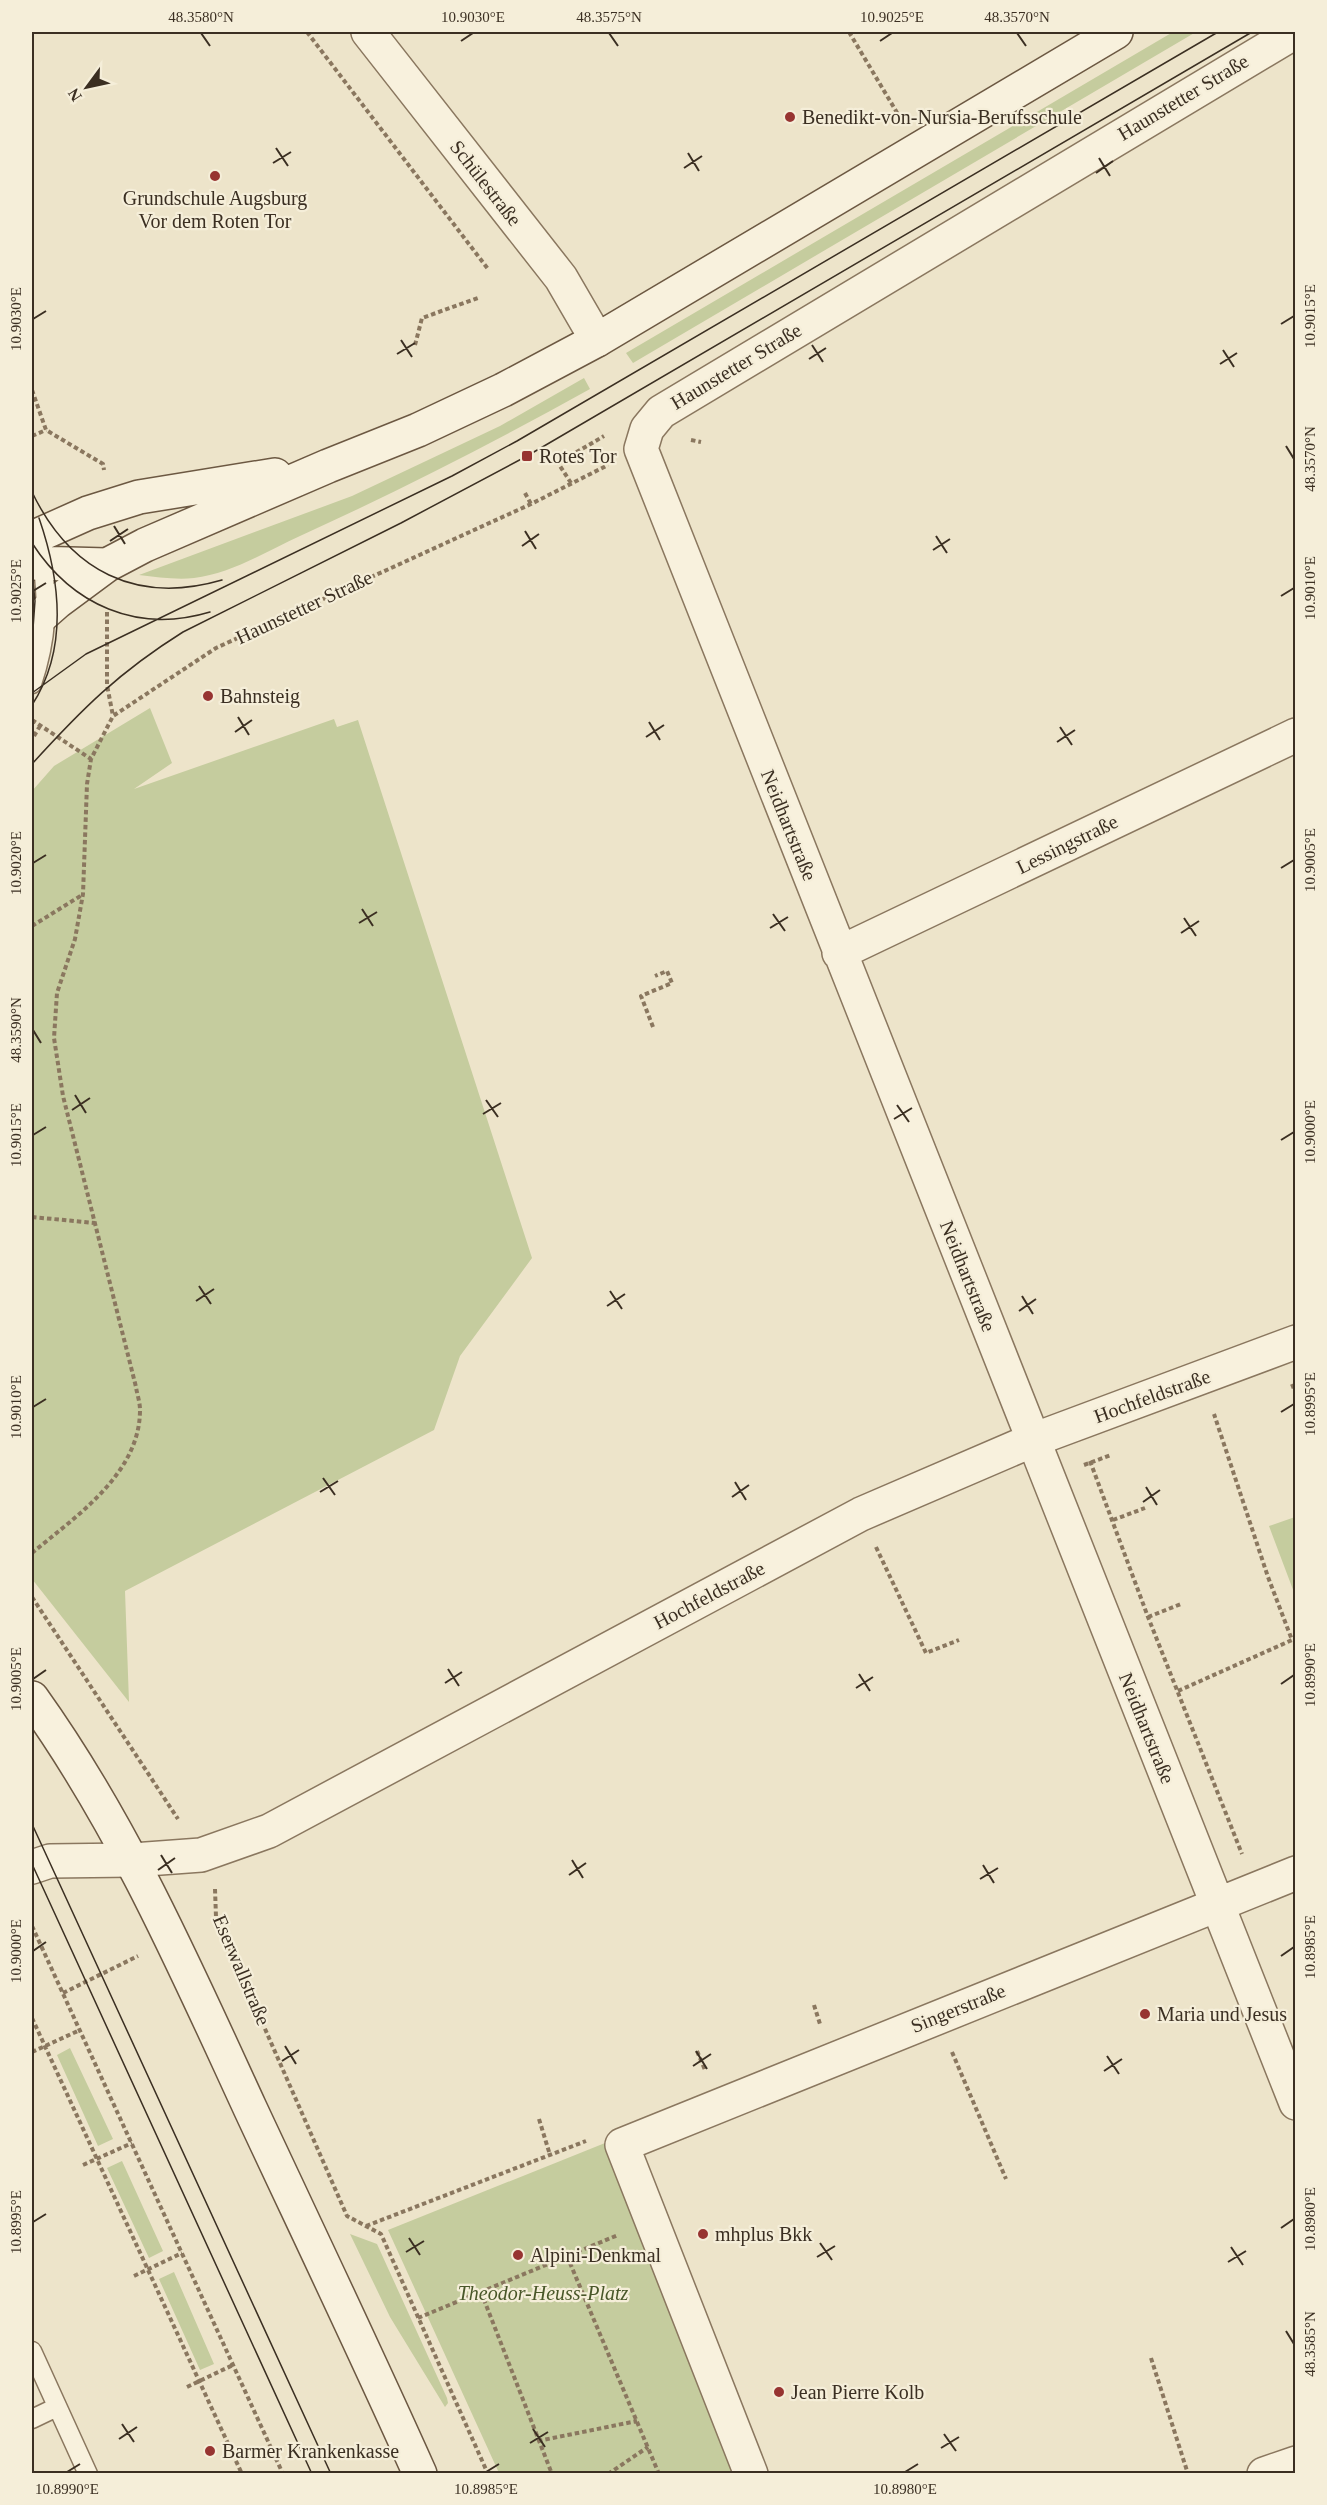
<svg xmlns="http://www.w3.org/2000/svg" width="1327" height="2505" font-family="'Times New Roman',serif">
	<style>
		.green { fill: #c5cc9e }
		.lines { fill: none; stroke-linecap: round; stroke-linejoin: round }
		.service-casing { stroke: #8a775f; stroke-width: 21 }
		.minor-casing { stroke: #8a775f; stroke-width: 36 }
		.secondary-casing { stroke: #6c5842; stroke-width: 36 }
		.path { stroke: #8a775f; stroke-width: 4; stroke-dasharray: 4.5 3; stroke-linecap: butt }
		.service { stroke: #f8f1dd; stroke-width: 18 }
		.minor { stroke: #f8f1dd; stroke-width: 33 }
		.secondary { stroke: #f8f1dd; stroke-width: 33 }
		.tram { stroke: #3b2f22; stroke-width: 1.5 }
		.ticks { fill: none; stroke: #3b2f22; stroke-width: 2 }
		.poi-dot { fill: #973431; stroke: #f5eed9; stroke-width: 2 }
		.labels { text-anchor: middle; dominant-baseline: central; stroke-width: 4.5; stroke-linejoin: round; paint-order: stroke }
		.street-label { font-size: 20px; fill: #3b2f22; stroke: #f5eed9 }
		.poi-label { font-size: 20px; fill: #3b2f22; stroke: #f5eed9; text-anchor: start }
		.park-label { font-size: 20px; font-style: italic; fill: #495729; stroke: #f5eed9 }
		.neatline { fill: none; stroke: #3b2f22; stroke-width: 2 }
		.ticks-label { font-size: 15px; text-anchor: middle; fill: #3b2f22 }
	</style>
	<rect width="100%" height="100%" fill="#ede4ca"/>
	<path class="green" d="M 1173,32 L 1196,32 L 633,363 L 626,353 Z
		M 584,378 L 590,389 C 495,442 399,491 300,536 C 267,551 231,574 194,578 C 176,580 157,577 139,575 L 352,496 L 500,426 Z
		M 150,708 L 172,763 L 134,789 L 334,719 L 337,727 L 358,720 L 532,1258 L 460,1356 L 434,1430 L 125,1591 L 129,1702 L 32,1579 L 32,791 L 54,766 Z
		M 1295,1517 L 1296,1517 L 1295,1595 L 1269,1526 Z
		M 70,2048 L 113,2139 L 98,2146 L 57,2055 Z
		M 610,2141 L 733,2473 L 499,2473 L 388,2230 Z
		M 122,2161 L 163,2251 L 149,2258 L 107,2168 Z
		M 350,2234 L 377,2244 L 447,2398 L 448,2403 L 445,2407 L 390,2317 Z
		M 174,2272 L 214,2364 L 200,2370 L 159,2279 Z"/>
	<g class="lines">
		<defs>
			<path id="service" d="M 32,684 C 47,639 49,602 41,555
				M 32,2351 L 88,2474
				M 32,2419 L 57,2407"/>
			<path id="minor" d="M 368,32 L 561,278 L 597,340
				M 1295,32 L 661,412 L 647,429 L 641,449 L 1296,2103
				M 839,953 L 1296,735
				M 32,1867 L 50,1861 L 133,1860 L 201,1855 L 269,1831 L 861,1514 L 1033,1440 L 1296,1342
				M 751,2474 L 622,2145 L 1296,1873
				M 1264,2474 L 1296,2463"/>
			<path id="secondary" d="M 32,538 L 88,513 L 139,497 L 275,475
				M 32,563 L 107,565
				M 32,624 L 57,602 L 107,565 L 145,545 L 328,466 L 418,430 L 503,390 L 597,340 L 1116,32
				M 32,1698 C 123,1825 185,1967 250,2108 C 307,2230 365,2351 420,2474"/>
		</defs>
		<use href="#service" class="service-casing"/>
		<use href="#minor" class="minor-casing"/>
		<use href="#secondary" class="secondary-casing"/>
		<path class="path" d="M 307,32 L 488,269
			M 849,32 L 899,116
			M 415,345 L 422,318 L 478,298
			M 32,390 L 46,430 L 103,464 L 104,470
			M 32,436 L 46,430
			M 691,440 L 701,442
			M 571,483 L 558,463 L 604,436
			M 525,493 L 531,504
			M 107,612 L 107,685 L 113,716
			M 32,720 L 91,759
			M 34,736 L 40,726
			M 32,926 L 82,895
			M 653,1027 L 641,996 L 672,983 L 667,971 L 655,976
			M 32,1217 L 95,1223
			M 1292,1384 L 1296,1394
			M 1090,1461 L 1148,1617 L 1242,1854
			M 1084,1465 L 1111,1455
			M 1113,1520 L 1145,1508
			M 876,1547 L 926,1653 L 959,1640
			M 32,1553 C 75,1517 140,1474 140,1410 C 140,1402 137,1394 136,1387 L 63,1096 L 54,1038 L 57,993 L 75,939 L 83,894 L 87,784 L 91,759 L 113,716 L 216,648 L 531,504 L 608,465
			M 32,1597 L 178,1819
			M 1148,1617 L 1181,1604
			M 1178,1691 L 1292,1640 L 1268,1577 L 1214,1414
			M 215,1889 L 216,1917 L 347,2216 L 381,2234 L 488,2474
			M 32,1926 L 283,2474
			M 63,1993 L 138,1956
			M 814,2005 L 820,2024
			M 32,2018 L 242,2474
			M 697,2051 L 705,2070
			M 32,2052 L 80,2030
			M 952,2052 L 1006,2179
			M 539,2119 L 550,2155
			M 83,2165 L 132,2143
			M 366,2226 L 586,2141
			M 567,2256 L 659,2474
			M 134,2276 L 182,2253
			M 481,2292 L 552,2474
			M 418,2318 L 618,2235
			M 1151,2358 L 1188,2474
			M 187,2387 L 233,2365
			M 538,2441 L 637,2421
			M 608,2474 L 648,2447"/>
		<use href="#service" class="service"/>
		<use href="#minor" class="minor"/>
		<use href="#secondary" class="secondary"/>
		<path class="tram" d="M 32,492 C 70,571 136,605 222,580
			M 32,543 C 72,605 137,634 210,612
			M 32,572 L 35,601 L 32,642
			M 32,693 L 86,654 L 452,476 L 517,441 L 1218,32
			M 32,705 C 69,648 60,579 39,518
			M 32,764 C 82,709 119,672 183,632 L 401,523 L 527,456 L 1252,32
			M 32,1824 L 331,2474
			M 32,1864 L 312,2474"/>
	</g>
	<path class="ticks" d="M 201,33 L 210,46M 609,33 L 618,46M 1017,33 L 1026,46M 461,41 L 473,33M 880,41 L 892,33M 276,148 L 288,166M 688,153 L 699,171M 1099,158 L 1110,176M 273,163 L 291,152M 684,168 L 702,156M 1096,173 L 1113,161M 33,319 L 46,311M 1281,324 L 1294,316M 401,340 L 412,357M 812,345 L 823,362M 1223,350 L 1234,367M 397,354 L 415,343M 809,359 L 826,348M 1220,364 L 1237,353M 1286,446 L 1294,459M 114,526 L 125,544M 525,531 L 536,549M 936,536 L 947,553M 110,541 L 128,529M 522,546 L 539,534M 933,550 L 950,539M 33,591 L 46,583M 1281,596 L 1294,588M 238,717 L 249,735M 649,722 L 660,740M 1060,727 L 1072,745M 235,732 L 252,720M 646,737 L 664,725M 1057,742 L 1075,730M 33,863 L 46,855M 1281,868 L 1294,860M 362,909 L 373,926M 773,914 L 785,931M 1184,918 L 1196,936M 359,923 L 377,912M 770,928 L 788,917M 1181,933 L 1199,921M 33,1030 L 41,1043M 75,1095 L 86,1113M 486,1100 L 498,1117M 897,1105 L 909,1122M 72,1110 L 90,1098M 483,1114 L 501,1103M 894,1119 L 912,1108M 33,1135 L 46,1127M 1281,1140 L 1294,1132M 199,1286 L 211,1304M 610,1291 L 622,1309M 1022,1296 L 1033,1314M 196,1301 L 214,1289M 607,1306 L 625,1294M 1019,1311 L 1036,1299M 33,1407 L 46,1399M 1281,1412 L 1294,1404M 323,1478 L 335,1495M 735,1482 L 746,1500M 1146,1487 L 1157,1505M 320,1492 L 338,1481M 732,1497 L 749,1485M 1143,1502 L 1160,1490M 448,1669 L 459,1686M 859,1674 L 870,1691M 33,1679 L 46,1670M 445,1683 L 462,1672M 1281,1684 L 1294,1675M 856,1688 L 873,1677M 161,1855 L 172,1873M 572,1860 L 583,1878M 983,1865 L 994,1883M 158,1870 L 175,1858M 569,1875 L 586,1863M 980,1879 L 998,1868M 33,1951 L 46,1942M 1281,1956 L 1294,1947M 285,2046 L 296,2064M 696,2051 L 707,2069M 1107,2056 L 1119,2074M 282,2061 L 299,2050M 693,2066 L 711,2054M 1104,2071 L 1122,2059M 33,2222 L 46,2214M 1281,2228 L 1294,2219M 409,2238 L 420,2255M 820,2243 L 832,2260M 1231,2247 L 1243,2265M 406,2252 L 424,2241M 817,2257 L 835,2246M 1228,2262 L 1246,2251M 1286,2331 L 1294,2344M 122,2424 L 134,2442M 533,2429 L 545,2447M 944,2434 L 956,2451M 119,2439 L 137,2427M 530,2443 L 548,2432M 941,2448 L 959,2437M 67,2472 L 80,2464M 486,2472 L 499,2464M 905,2472 L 918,2464"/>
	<g class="poi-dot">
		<circle cx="790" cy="117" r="6"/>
		<circle cx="215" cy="176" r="6"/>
		<rect x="521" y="450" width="12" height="12" rx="3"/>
		<circle cx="208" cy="696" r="6"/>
		<circle cx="1145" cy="2014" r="6"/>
		<circle cx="703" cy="2234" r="6"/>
		<circle cx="518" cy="2255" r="6"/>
		<circle cx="779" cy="2392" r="6"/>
		<circle cx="210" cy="2451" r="6"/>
	</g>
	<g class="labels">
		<g class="street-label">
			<text transform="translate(1183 97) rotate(-31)">Haunstetter Straße</text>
			<text transform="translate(486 183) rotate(52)">Schülestraße</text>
			<text transform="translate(736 366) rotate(-31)">Haunstetter Straße</text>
			<text transform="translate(304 607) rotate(-25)">Haunstetter Straße</text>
			<text transform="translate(789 825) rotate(68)">Neidhartstraße</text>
			<text transform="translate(1067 844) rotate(-26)">Lessingstraße</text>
			<text transform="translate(968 1276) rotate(68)">Neidhartstraße</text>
			<text transform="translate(1152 1396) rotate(-20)">Hochfeldstraße</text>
			<text transform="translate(709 1595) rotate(-28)">Hochfeldstraße</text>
			<text transform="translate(1147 1728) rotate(68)">Neidhartstraße</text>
			<text transform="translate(242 1970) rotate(67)">Eserwallstraße</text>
			<text transform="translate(958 2008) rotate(-22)">Singerstraße</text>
		</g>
		<g class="poi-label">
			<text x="802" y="117">Benedikt-von-Nursia-Berufsschule</text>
			<text x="215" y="198" text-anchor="middle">Grundschule Augsburg<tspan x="215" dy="23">Vor dem Roten Tor</tspan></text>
			<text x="539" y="456">Rotes Tor</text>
			<text x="220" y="696">Bahnsteig</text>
			<text x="1157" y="2014">Maria und Jesus</text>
			<text x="715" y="2234">mhplus Bkk</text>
			<text x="530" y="2255">Alpini-Denkmal</text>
			<text x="791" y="2392">Jean Pierre Kolb</text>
			<text x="222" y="2451">Barmer Krankenkasse</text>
		</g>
		<g class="park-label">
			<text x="543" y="2293">Theodor-Heuss-Platz</text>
		</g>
	</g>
	<rect width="1327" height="2505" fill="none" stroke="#f5eed9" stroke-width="66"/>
	<g transform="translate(87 87) rotate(237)" stroke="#f5eed9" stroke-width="4.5" paint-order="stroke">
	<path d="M0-4.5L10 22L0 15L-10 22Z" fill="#3b2f22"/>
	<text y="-9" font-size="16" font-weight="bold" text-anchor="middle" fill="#3b2f22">N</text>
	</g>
	<rect x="33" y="33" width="1261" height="2439" class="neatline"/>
	<g class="ticks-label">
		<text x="201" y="22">48.3580°N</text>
		<text x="473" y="22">10.9030°E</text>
		<text x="609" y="22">48.3575°N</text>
		<text x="892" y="22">10.9025°E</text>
		<text x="1017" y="22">48.3570°N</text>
		<text transform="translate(1310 316) rotate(-90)" y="5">10.9015°E</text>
		<text transform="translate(16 319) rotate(-90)" y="5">10.9030°E</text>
		<text transform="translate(1310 459) rotate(-90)" y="5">48.3570°N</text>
		<text transform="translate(1310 588) rotate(-90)" y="5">10.9010°E</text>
		<text transform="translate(16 591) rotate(-90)" y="5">10.9025°E</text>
		<text transform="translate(1310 860) rotate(-90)" y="5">10.9005°E</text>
		<text transform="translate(16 863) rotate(-90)" y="5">10.9020°E</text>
		<text transform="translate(16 1030) rotate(-90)" y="5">48.3590°N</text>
		<text transform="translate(1310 1132) rotate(-90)" y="5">10.9000°E</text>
		<text transform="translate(16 1135) rotate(-90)" y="5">10.9015°E</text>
		<text transform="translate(1310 1404) rotate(-90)" y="5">10.8995°E</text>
		<text transform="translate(16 1407) rotate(-90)" y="5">10.9010°E</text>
		<text transform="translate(1310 1675) rotate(-90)" y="5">10.8990°E</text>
		<text transform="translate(16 1679) rotate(-90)" y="5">10.9005°E</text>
		<text transform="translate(1310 1947) rotate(-90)" y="5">10.8985°E</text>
		<text transform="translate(16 1951) rotate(-90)" y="5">10.9000°E</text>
		<text transform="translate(1310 2219) rotate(-90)" y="5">10.8980°E</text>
		<text transform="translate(16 2222) rotate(-90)" y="5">10.8995°E</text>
		<text transform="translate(1310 2344) rotate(-90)" y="5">48.3585°N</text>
		<text x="67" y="2494">10.8990°E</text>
		<text x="486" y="2494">10.8985°E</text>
		<text x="905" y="2494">10.8980°E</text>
	</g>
</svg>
